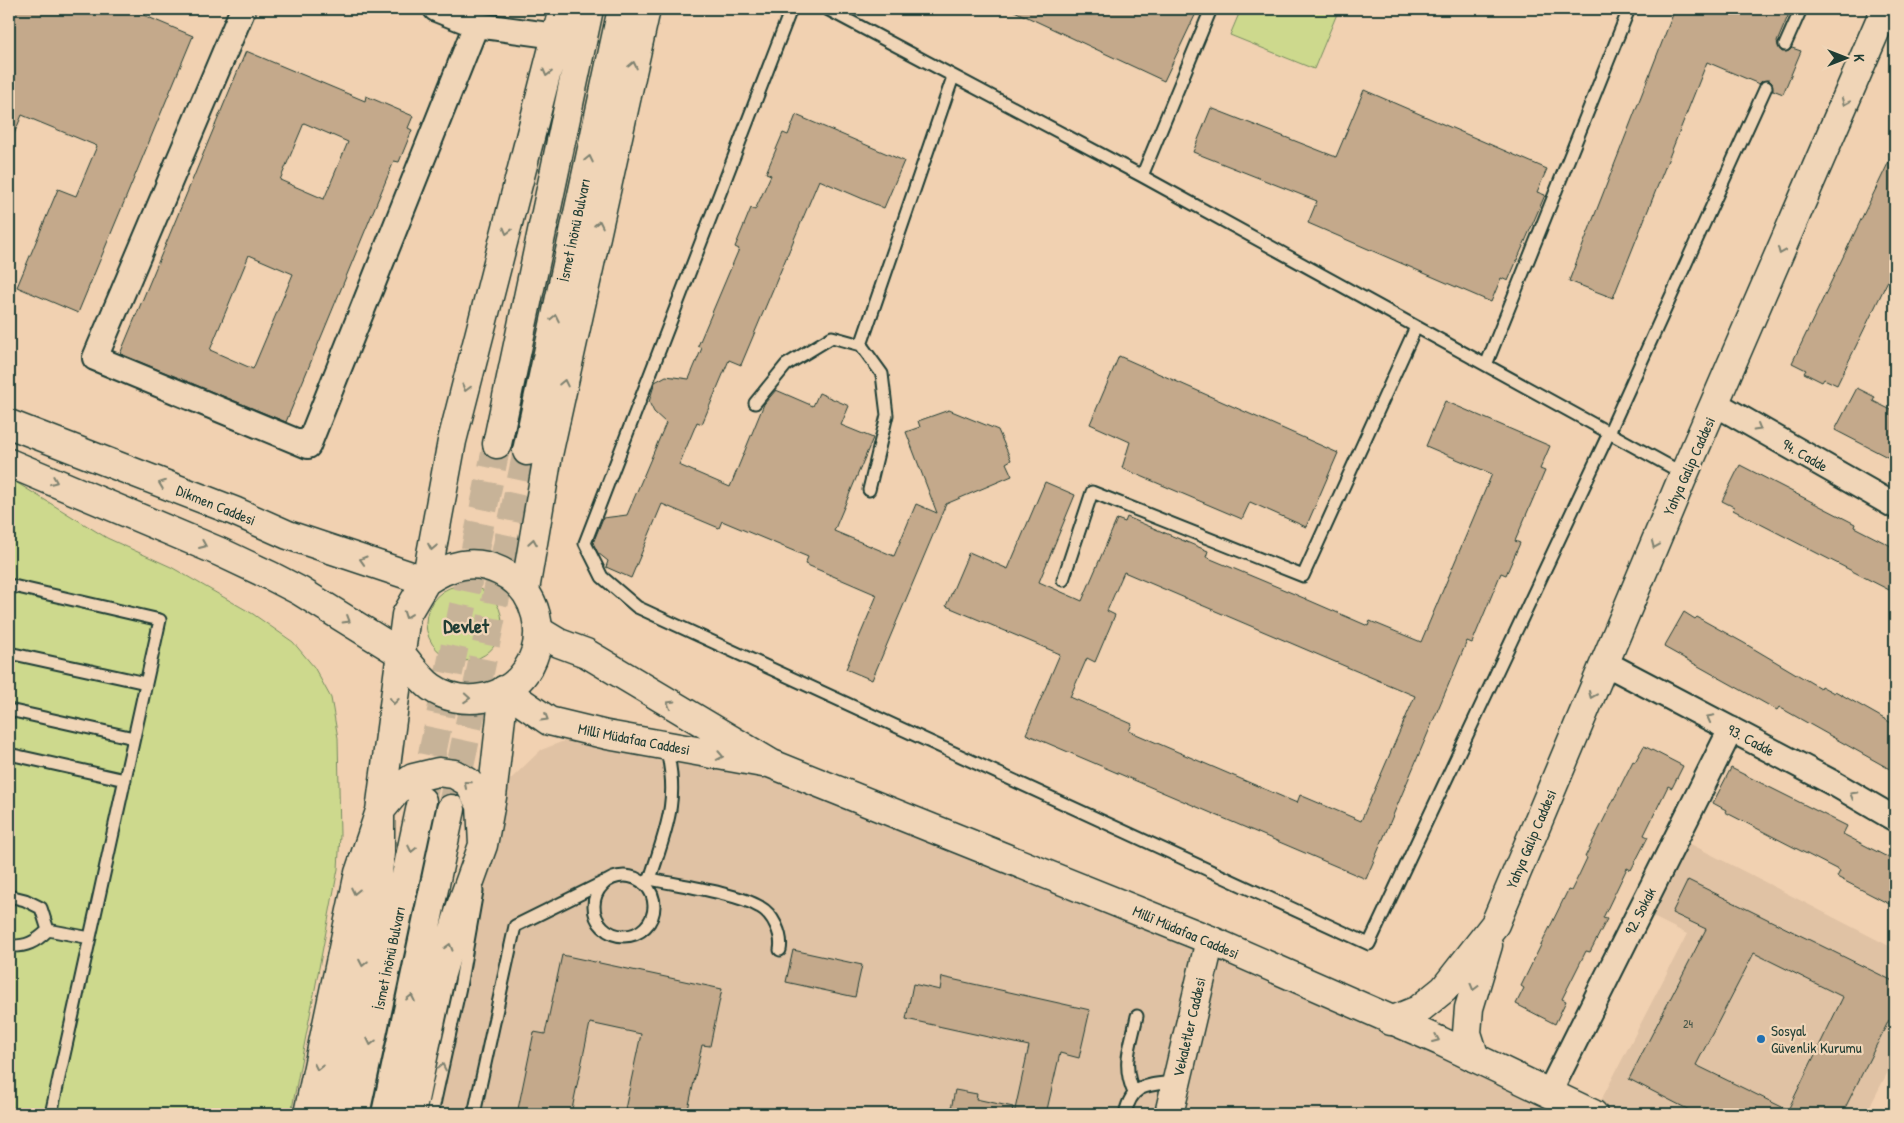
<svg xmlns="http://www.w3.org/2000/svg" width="1904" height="1123" font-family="'Patrick Hand',sans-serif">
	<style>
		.built { fill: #e0c2a4 }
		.green { fill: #cdd98d; stroke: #768b60 }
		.building { fill: #c4a98b; stroke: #1f3d34; fill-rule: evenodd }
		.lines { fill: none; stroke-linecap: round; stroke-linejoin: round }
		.primary-tunnel { stroke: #c7b398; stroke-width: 28; stroke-dasharray: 28 14; stroke-linecap: butt }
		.service-casing { stroke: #1f3d34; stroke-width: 15 }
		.minor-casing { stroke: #1f3d34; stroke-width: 28 }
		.tertiary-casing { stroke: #1f3d34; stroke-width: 31 }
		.secondary-casing { stroke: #1f3d34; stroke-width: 31 }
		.primary-casing { stroke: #1f3d34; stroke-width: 31 }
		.service { stroke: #f0d5b7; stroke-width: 11 }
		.minor { stroke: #f0d5b7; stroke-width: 24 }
		.tertiary { stroke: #f0d5b7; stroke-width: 28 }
		.secondary { stroke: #f0d5b7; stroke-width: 28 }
		.primary { stroke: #f0d5b7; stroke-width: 28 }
		.oneway { stroke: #7d816f }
		.poi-dot { fill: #1f6fb2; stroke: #f0d5b7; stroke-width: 2 }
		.labels { text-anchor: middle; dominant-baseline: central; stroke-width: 4.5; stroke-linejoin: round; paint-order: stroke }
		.number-label { font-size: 12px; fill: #48584a }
		.street-label { font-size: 15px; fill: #1f3d34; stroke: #f0d5b7 }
		.poi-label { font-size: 15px; fill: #1f3d34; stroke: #f0d5b7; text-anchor: start }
		.district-label { font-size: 20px; font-weight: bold; fill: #1f3d34; stroke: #f0d5b7 }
	</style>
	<rect width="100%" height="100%" fill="#f1d1b1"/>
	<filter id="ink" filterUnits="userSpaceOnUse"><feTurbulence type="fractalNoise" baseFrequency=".02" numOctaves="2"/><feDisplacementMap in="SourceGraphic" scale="10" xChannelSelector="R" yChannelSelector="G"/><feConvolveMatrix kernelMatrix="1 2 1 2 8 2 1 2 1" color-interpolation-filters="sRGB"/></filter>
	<g filter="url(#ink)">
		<path class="built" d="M 607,735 L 772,764 L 1593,1114 L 432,1114 L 492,797 L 541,750 L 564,741 Z
			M 1677,837 L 1895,949 L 1895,1058 L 1866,1114 L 1594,1114 L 1687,934 L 1641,911 Z"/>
		<path class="green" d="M 1241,9 L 1339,9 L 1314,69 L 1230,35 Z
			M 9,478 L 107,538 L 171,567 L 253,614 L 293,642 L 314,667 L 331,698 L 338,738 L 340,835 L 338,869 L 291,1114 L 9,1114 Z
			M426 623a38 38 0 1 1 76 0a38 38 0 1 1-76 0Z"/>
		<path class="building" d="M 9,9 L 129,9 L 193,36 L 78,313 L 17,287 L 58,189 L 76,196 L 97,146 L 22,115 L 9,146 Z
			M 1010,9 L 1198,9 L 1164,81 Z
			M 1675,9 L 1701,9 L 1713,14 L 1716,9 L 1791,9 L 1777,42 L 1778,46 L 1782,52 L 1789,51 L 1792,48 L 1801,51 L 1783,94 L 1773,90 L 1772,83 L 1769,80 L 1762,81 L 1759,84 L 1707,62 L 1613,298 L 1569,281 Z
			M 246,51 L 365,101 L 366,96 L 413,116 L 408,128 L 412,130 L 399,162 L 394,161 L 286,422 L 120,354 ZM 304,123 L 348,142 L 324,199 L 280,180 ZM 249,255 L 293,274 L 253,369 L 210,350 Z
			M 1364,90 L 1547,169 L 1537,192 L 1545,195 L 1508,281 L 1501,278 L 1491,302 L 1308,223 L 1317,201 L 1193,152 L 1211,108 L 1336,157 Z
			M 796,115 L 904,161 L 884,208 L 819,180 L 741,365 L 729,360 L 702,424 L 697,422 L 679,465 L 730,487 L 764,404 L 776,390 L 813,406 L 819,393 L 849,406 L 841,425 L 873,438 L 834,531 L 894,556 L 916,504 L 937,513 L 906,432 L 920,427 L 918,421 L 949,410 L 998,430 L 1011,460 L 1006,463 L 1012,476 L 946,504 L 872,680 L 846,669 L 877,595 L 805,564 L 808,557 L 722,521 L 719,528 L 662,504 L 631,578 L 606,567 L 608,561 L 598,553 L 593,543 L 603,518 L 627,515 L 666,423 L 654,412 L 649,402 L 655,382 L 666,376 L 689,379 L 702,348 L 698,346 L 739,249 L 735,247 L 751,208 L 755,210 L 771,175 L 766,173 L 783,133 L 788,135 Z
			M 1895,149 L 1895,266 L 1837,385 L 1824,379 L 1822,382 L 1804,373 L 1806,370 L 1792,363 Z
			M 1119,356 L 1338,453 L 1306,527 L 1250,502 L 1242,519 L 1122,468 L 1130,442 L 1090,424 Z
			M 1857,388 L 1875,397 L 1873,401 L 1895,412 L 1895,461 L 1835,430 Z
			M 1445,401 L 1550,446 L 1540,469 L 1545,471 L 1515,541 L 1520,543 L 1506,575 L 1501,573 L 1472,643 L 1467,641 L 1366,879 L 1026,734 L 1060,654 L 946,606 L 969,552 L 1008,569 L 1045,482 L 1075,495 L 1039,582 L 1082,601 L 1117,519 L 1125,522 L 1127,517 L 1208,551 L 1206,557 L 1292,593 L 1368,626 L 1370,621 L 1421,642 L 1492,474 L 1426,446 ZM 1124,572 L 1415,696 L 1361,821 L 1300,795 L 1297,803 L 1129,731 L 1132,724 L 1070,697 L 1087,658 L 1095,662 L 1115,615 L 1107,611 Z
			M 1740,465 L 1855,524 L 1854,527 L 1895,548 L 1895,593 L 1733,510 L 1734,507 L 1722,501 Z
			M 1684,612 L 1695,619 L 1697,617 L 1744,643 L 1820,688 L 1821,686 L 1834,693 L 1835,691 L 1895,725 L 1895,772 L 1779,707 L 1777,710 L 1664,647 Z
			M 1644,746 L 1683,766 L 1672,788 L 1668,786 L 1644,835 L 1648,837 L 1631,870 L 1627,868 L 1603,918 L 1607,919 L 1590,952 L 1586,951 L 1562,999 L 1566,1001 L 1555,1024 L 1516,1004 L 1524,988 L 1521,986 L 1568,890 L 1571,891 L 1579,875 L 1587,858 L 1585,857 L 1633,761 L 1635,762 Z
			M 1731,768 L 1847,826 L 1843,834 L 1895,861 L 1895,907 L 1837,877 L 1840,871 L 1725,812 L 1726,810 L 1713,803 Z
			M 1688,880 L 1895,982 L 1895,1023 L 1889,1020 L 1842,1114 L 1697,1114 L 1629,1079 L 1706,929 L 1672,913 ZM 1754,953 L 1843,997 L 1788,1110 L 1696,1065 Z
			M 793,950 L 862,965 L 855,997 L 786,982 Z
			M 562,955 L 722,989 L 710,1046 L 702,1045 L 687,1114 L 624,1114 L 641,1034 L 590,1023 L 571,1114 L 517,1114 L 534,1032 L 545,1034 Z
			M 942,977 L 1090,1010 L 1079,1058 L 1060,1053 L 1046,1114 L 1014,1114 L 1029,1046 L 906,1019 L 913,984 L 940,990 Z
			M 955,1090 L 977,1094 L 976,1099 L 1013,1107 L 1012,1114 L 950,1114 Z"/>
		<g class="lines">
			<path class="primary-tunnel" d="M 423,797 L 497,444
				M 451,809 L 527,451"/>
			<defs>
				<path id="service" d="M 791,9 L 585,543 L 602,577 L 637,607 L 1369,944 L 1609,433 L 1766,87
					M 827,9 L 1142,176 L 1684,474
					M 1785,45 L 1801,9
					M 1142,176 L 1211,9
					M 861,345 L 882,374 L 887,415 L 869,490
					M 1486,365 L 1629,9
					M 755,403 L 786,365 L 832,337 L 861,345 L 953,77
					M 1063,580 L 1092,492 L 1303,576 L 1416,327
					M 9,585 L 160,620 L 51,1114
					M 9,653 L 146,683
					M 9,710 L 134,738
					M 9,754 L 125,780
					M594 906a30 30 0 1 1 60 0a30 30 0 1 1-60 0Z
					M 650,879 C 678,885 737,893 760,907 C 773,914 783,935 780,950
					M 643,883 L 650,879 C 666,829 680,800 666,747
					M 9,896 L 25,900 L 41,908 L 48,930
					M 48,930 L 90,938
					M 9,946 C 26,947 36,942 48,930
					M 1134,1093 C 1121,1064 1131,1045 1137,1016
					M 432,1114 L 460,987 L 477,891
					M 474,1114 L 515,926 L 604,882
					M 1125,1114 C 1132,1083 1148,1085 1176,1082"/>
				<path id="minor" d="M 243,9 L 95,358 L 308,446 L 476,25
					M 436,9 L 476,25 L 556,36
					M 1716,404 L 1895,506
					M 1605,663 L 1835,784 L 1895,819
					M 1549,1093 L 1731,729"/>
				<path id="tertiary" d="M 1391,1021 L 1418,1010 L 1444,989 L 1495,924 L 1684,474 L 1885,9
					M 1475,1058 L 1467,1033 L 1469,1008 L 1488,945
					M 1169,1114 L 1210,940"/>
				<path id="secondary" d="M 9,424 L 234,511 L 288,535 L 426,581
					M 9,463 L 220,552 L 271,576 L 300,591 L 400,653
					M 539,631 L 559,643 L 586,653 L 772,764 L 1210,940 L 1440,1041 L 1593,1114
					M 504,690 L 549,721 L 607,735 L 763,763"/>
				<path id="primary" d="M 497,444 L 589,9
					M 527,451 L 622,9
					M 525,590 L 548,455 L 646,9
					M 400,653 C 410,664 419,678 431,687 C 460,708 506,701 526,671 C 549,637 538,589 500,571 C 473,558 450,565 426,581
					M 308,1114 L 359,873 L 380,811 L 399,788 L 413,778 L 438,772 L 454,774 L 468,782 L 481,805 L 483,845
					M 334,1114 L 376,894 L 380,853 L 380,811 L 406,615 L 426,581 L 452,441 L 563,9
					M 355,1114 L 422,801
					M 386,1114 L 451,809
					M 411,1114 L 440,977 L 461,906 L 483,845 L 492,797 L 504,690"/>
			</defs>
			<use href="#service" class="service-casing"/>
			<use href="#minor" class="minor-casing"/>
			<use href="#tertiary" class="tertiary-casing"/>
			<use href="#secondary" class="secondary-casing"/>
			<use href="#primary" class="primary-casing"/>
			<use href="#service" class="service"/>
			<use href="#minor" class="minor"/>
			<use href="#tertiary" class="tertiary"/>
			<use href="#secondary" class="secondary"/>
			<use href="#primary" class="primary"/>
		</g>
		<defs><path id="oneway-chevron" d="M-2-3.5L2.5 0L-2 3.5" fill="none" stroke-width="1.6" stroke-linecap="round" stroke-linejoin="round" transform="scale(1.25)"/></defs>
		<g class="oneway">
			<use href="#oneway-chevron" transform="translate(633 65) rotate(-78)"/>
			<use href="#oneway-chevron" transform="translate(547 73) rotate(104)"/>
			<use href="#oneway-chevron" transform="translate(1845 102) rotate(113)"/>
			<use href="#oneway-chevron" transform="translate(589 159) rotate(-78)"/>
			<use href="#oneway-chevron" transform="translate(599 224) rotate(-78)"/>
			<use href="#oneway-chevron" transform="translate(507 231) rotate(104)"/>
			<use href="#oneway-chevron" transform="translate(1781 251) rotate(113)"/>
			<use href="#oneway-chevron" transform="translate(555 318) rotate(-78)"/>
			<use href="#oneway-chevron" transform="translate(564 383) rotate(-78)"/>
			<use href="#oneway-chevron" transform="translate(466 388) rotate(105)"/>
			<use href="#oneway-chevron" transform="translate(1758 428) rotate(30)"/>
			<use href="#oneway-chevron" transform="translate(54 481) rotate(22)"/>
			<use href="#oneway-chevron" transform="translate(162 484) rotate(-159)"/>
			<use href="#oneway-chevron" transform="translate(533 542) rotate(-81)"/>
			<use href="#oneway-chevron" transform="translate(203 545) rotate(23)"/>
			<use href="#oneway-chevron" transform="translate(1655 545) rotate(113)"/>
			<use href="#oneway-chevron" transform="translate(432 547) rotate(101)"/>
			<use href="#oneway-chevron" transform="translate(363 560) rotate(-163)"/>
			<use href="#oneway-chevron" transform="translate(407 615) rotate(110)"/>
			<use href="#oneway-chevron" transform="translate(347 620) rotate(31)"/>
			<use href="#oneway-chevron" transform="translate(1592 695) rotate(113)"/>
			<use href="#oneway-chevron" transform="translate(467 698) rotate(4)"/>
			<use href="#oneway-chevron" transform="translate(394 701) rotate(97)"/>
			<use href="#oneway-chevron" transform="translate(670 704) rotate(-150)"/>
			<use href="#oneway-chevron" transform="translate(545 718) rotate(31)"/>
			<use href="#oneway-chevron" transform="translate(1710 718) rotate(-152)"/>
			<use href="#oneway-chevron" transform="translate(720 756) rotate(11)"/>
			<use href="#oneway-chevron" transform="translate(467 784) rotate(-139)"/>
			<use href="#oneway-chevron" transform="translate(1853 795) rotate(-150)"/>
			<use href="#oneway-chevron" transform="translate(412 849) rotate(102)"/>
			<use href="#oneway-chevron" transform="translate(355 891) rotate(102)"/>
			<use href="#oneway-chevron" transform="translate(449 947) rotate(-74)"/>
			<use href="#oneway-chevron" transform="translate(363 963) rotate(101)"/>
			<use href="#oneway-chevron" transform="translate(1474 987) rotate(105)"/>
			<use href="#oneway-chevron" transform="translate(411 998) rotate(-78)"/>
			<use href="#oneway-chevron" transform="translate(1436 1039) rotate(23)"/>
			<use href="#oneway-chevron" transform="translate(371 1042) rotate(102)"/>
			<use href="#oneway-chevron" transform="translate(318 1067) rotate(102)"/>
			<use href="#oneway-chevron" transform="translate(442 1067) rotate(-78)"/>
		</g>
	</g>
	<circle class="poi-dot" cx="1761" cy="1039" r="5"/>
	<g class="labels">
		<g class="number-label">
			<text x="1688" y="1023">24</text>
		</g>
		<g class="street-label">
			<text transform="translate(574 230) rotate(-78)">İsmet İnönü Bulvarı</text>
			<text transform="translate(1805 455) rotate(30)">94. Cadde</text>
			<text transform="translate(1689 466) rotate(-66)">Yahya Galip Caddesi</text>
			<text transform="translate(216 505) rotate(22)">Dikmen Caddesi</text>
			<text transform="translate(634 739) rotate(11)">Millî Müdafaa Caddesi</text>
			<text transform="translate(1751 740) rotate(28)">93. Cadde</text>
			<text transform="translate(1531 839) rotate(-67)">Yahya Galip Caddesi</text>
			<text transform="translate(1640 911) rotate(-63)">92. Sokak</text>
			<text transform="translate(1186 932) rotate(23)">Millî Müdafaa Caddesi</text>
			<text transform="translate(389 958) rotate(-78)">İsmet İnönü Bulvarı</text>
			<text transform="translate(1189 1027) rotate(-77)">Vekaletler Caddesi</text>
		</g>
		<g class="poi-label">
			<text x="1771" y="1030">Sosyal<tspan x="1771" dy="17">Güvenlik Kurumu</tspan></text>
		</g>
		<g class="district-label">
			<text x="466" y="625">Devlet</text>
		</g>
	</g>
	<rect width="1904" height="1123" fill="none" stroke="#f0d5b7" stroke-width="30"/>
	<rect x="15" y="15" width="1874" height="1093" fill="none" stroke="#1f3d34" stroke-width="2" filter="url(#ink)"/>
	<g transform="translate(1846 58) rotate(90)" stroke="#f0d5b7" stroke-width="4" paint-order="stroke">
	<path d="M0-4L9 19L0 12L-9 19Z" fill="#1f3d34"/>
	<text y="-8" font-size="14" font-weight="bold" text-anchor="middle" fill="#1f3d34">K</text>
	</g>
</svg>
